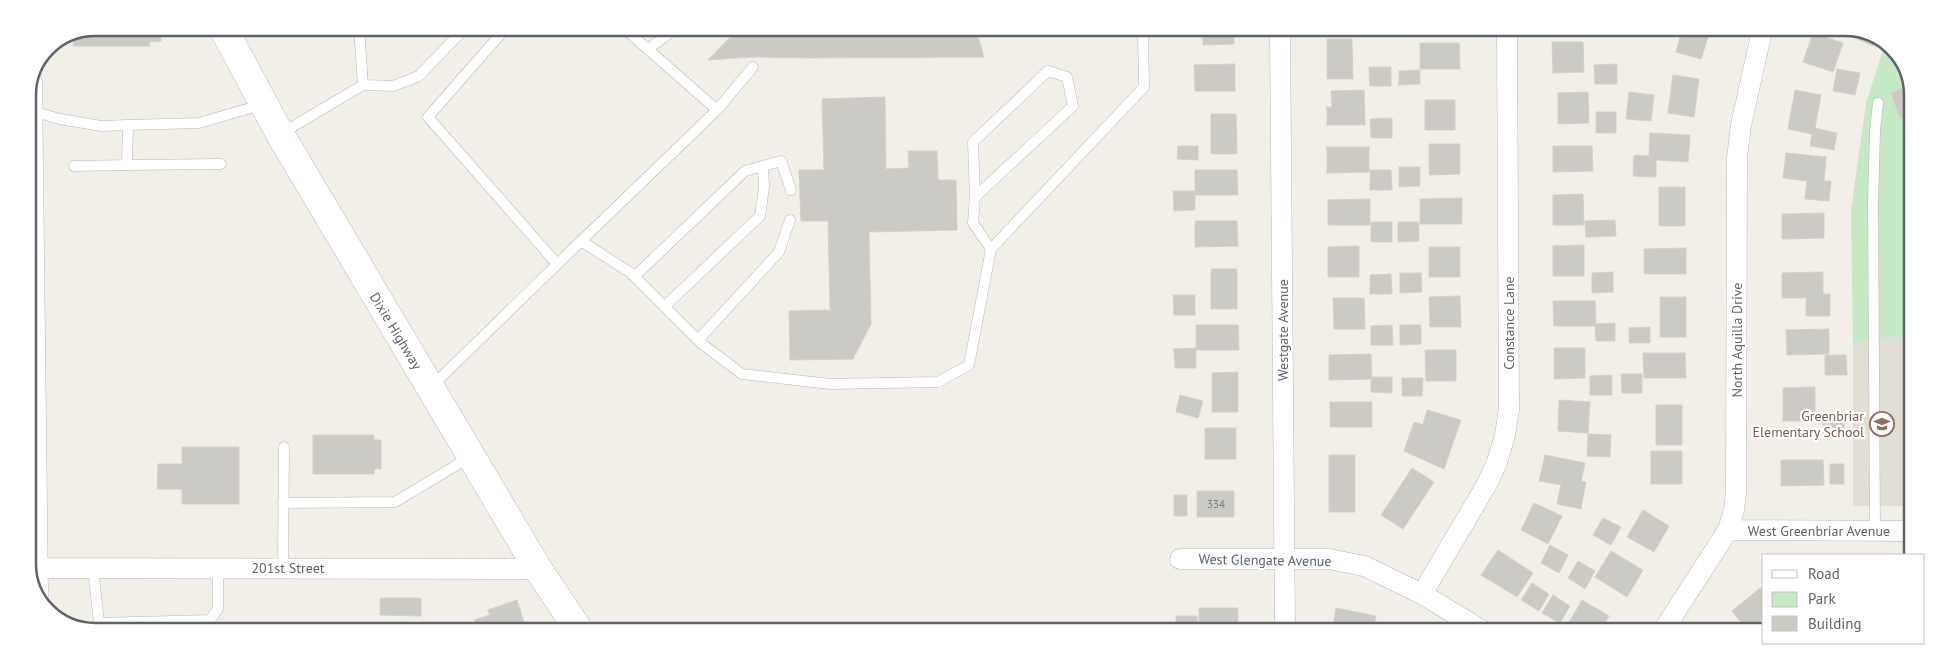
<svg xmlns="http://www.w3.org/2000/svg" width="1940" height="659" font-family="'PT Sans',sans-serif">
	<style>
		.education { fill: #e1ded6 }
		.green { fill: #c5e8c5 }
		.building { fill: #cccac5; stroke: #d6d1c6 }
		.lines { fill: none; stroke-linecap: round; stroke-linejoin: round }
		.service-casing { stroke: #b5b8bc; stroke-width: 11 }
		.minor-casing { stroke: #b5b8bc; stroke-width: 21 }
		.secondary-casing { stroke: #b6babf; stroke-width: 29 }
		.service { stroke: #fff; stroke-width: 10 }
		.minor { stroke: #fff; stroke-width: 20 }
		.secondary { stroke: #fff; stroke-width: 28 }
		.labels { text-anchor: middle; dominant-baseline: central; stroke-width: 4.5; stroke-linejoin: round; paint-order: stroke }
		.number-label { font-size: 11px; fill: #7a7d7f }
		.street-label { font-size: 14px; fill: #5f6368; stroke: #fff }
		.education-label { font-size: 14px; fill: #785e54; stroke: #fff; text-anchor: end }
		.rim { fill: none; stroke: #5f6368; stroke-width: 2.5 }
	</style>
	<rect width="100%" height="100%" fill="#f1efe8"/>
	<path class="education" d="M 1911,334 L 1910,506 L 1853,506 L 1853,343 Z"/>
	<path class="green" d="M 1885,44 L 1898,54 L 1912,90 L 1911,334 L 1853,343 L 1851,211 L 1866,103 Z"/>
	<path class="building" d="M 95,28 L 160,29 L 161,41 L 149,42 L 150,46 L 73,46 L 74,36 Z
		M 738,29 L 976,29 L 984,57 L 808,58 L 752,57 L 708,60 Z
		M 1203,30 L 1234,30 L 1234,44 L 1203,45 Z
		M 1369,30 L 1391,30 L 1391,35 L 1369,35 Z
		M 1398,30 L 1419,30 L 1420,33 L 1398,34 Z
		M 1682,31 L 1710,31 L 1701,59 L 1676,52 Z
		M 1848,31 L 1866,31 L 1877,38 L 1873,46 L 1846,34 Z
		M 1813,33 L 1843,43 L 1833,72 L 1803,62 Z
		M 1327,39 L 1352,39 L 1353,79 L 1327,79 Z
		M 1552,42 L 1583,42 L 1584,72 L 1553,73 Z
		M 1420,43 L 1459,43 L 1460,69 L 1420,69 Z
		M 1235,64 L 1235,91 L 1195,91 L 1194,65 Z
		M 1617,64 L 1617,84 L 1595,84 L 1594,65 Z
		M 1369,67 L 1391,67 L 1391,86 L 1370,86 Z
		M 1837,69 L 1860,73 L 1855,95 L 1833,91 Z
		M 1420,70 L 1420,84 L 1399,85 L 1399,71 Z
		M 1673,75 L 1699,79 L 1694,117 L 1668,113 Z
		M 1910,85 L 1912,90 L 1912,113 L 1900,118 L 1891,93 Z
		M 1364,90 L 1365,125 L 1327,125 L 1327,107 L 1332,107 L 1331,91 Z
		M 1795,90 L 1821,95 L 1815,128 L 1837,133 L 1834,150 L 1810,146 L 1812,134 L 1788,129 Z
		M 1588,92 L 1589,123 L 1558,124 L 1558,93 Z
		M 1629,92 L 1654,95 L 1651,121 L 1626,119 Z
		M 885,97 L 886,169 L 909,168 L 908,151 L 937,151 L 938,180 L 956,180 L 957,230 L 869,232 L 871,324 L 853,359 L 790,360 L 789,311 L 830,310 L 828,221 L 801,221 L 799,170 L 824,170 L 822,99 Z
		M 1425,100 L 1455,100 L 1455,130 L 1425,130 Z
		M 1596,112 L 1616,112 L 1616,133 L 1596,133 Z
		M 1211,114 L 1236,114 L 1237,154 L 1211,154 Z
		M 1392,118 L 1392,138 L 1371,138 L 1370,119 Z
		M 1650,133 L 1690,135 L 1688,162 L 1656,160 L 1656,177 L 1633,176 L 1634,155 L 1649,156 Z
		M 1429,144 L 1460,144 L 1460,174 L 1429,175 Z
		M 1178,146 L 1198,146 L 1198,160 L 1177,159 Z
		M 1553,146 L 1592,146 L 1593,171 L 1553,172 Z
		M 1327,147 L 1369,147 L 1369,172 L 1327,173 Z
		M 1786,153 L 1826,157 L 1824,181 L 1831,181 L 1829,201 L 1805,199 L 1807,181 L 1783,178 Z
		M 1399,167 L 1420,167 L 1420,186 L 1399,187 Z
		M 1195,170 L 1237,170 L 1238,195 L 1195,195 Z
		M 1370,170 L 1391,170 L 1392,190 L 1370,190 Z
		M 1659,187 L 1685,187 L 1685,226 L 1659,226 Z
		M 1173,191 L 1195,191 L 1195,210 L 1174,211 Z
		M 1583,194 L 1584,225 L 1553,225 L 1553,195 Z
		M 1462,198 L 1462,224 L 1420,224 L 1420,199 Z
		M 1370,199 L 1370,225 L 1328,225 L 1328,200 Z
		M 1824,213 L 1824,238 L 1782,239 L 1782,214 Z
		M 1615,220 L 1616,236 L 1586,237 L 1585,221 Z
		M 1195,221 L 1237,221 L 1238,246 L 1195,247 Z
		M 1371,222 L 1392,222 L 1392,242 L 1371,242 Z
		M 1398,222 L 1419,222 L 1419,241 L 1398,242 Z
		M 1584,245 L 1584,276 L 1553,276 L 1553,246 Z
		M 1359,246 L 1359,277 L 1328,277 L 1328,247 Z
		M 1429,247 L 1460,247 L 1460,277 L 1429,277 Z
		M 1686,248 L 1686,274 L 1644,274 L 1644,249 Z
		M 1211,269 L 1237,269 L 1237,309 L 1211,309 Z
		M 1613,272 L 1613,292 L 1592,293 L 1592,273 Z
		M 1823,272 L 1823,294 L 1830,294 L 1830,316 L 1806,316 L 1806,298 L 1782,298 L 1782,273 Z
		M 1400,273 L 1421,273 L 1422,292 L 1400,293 Z
		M 1391,274 L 1392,294 L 1370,294 L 1370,275 Z
		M 1173,295 L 1195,295 L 1195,315 L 1174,315 Z
		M 1460,296 L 1461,327 L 1430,327 L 1429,297 Z
		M 1660,297 L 1686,297 L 1686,337 L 1660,337 Z
		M 1333,298 L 1364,298 L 1365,329 L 1334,329 Z
		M 1553,301 L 1595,301 L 1596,326 L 1554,326 Z
		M 1615,323 L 1615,341 L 1596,341 L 1595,324 Z
		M 1196,325 L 1238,325 L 1239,350 L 1196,350 Z
		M 1392,325 L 1393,345 L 1371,345 L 1371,326 Z
		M 1400,325 L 1421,325 L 1421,344 L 1400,345 Z
		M 1650,327 L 1650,343 L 1629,343 L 1629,328 Z
		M 1829,329 L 1829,354 L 1787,355 L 1786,330 Z
		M 1196,348 L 1196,368 L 1175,368 L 1174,349 Z
		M 1554,348 L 1585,348 L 1585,378 L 1554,379 Z
		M 1425,350 L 1456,350 L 1456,381 L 1426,381 Z
		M 1643,353 L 1685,353 L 1686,378 L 1644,378 Z
		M 1371,354 L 1372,379 L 1329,380 L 1329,355 Z
		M 1825,355 L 1846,355 L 1847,375 L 1825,375 Z
		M 1238,372 L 1238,412 L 1212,412 L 1212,373 Z
		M 1621,374 L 1642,374 L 1642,393 L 1622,393 Z
		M 1612,375 L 1612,395 L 1590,395 L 1590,376 Z
		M 1371,377 L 1392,377 L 1392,393 L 1371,392 Z
		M 1402,378 L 1423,378 L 1422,396 L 1402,396 Z
		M 1815,387 L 1815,421 L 1783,421 L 1783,388 Z
		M 1180,395 L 1203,401 L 1198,418 L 1176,412 Z
		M 1559,400 L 1590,402 L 1588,433 L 1558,431 Z
		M 1330,402 L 1372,402 L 1372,427 L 1330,427 Z
		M 1656,405 L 1682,405 L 1682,445 L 1656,445 Z
		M 1427,410 L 1461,420 L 1444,469 L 1404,451 L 1414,422 L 1423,425 Z
		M 1823,416 L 1844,416 L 1844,435 L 1823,436 Z
		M 1205,428 L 1236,428 L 1236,459 L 1205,459 Z
		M 1588,434 L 1611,435 L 1610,457 L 1587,456 Z
		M 313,435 L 374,435 L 374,440 L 381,440 L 381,469 L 374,469 L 374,474 L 313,474 Z
		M 182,447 L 239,447 L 239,504 L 182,504 L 182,489 L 157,489 L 158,464 L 182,464 Z
		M 1651,451 L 1682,451 L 1682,484 L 1651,484 Z
		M 1329,455 L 1355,455 L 1355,512 L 1329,512 Z
		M 1545,455 L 1585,463 L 1581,481 L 1586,482 L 1581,509 L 1557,504 L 1561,485 L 1539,481 Z
		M 1781,460 L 1823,460 L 1824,485 L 1781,486 Z
		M 1830,464 L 1844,464 L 1844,484 L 1830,484 Z
		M 1412,468 L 1434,482 L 1403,529 L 1381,515 Z
		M 1197,491 L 1234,491 L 1234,517 L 1197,517 Z
		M 1174,495 L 1187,495 L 1187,516 L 1174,516 Z
		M 1534,503 L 1562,516 L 1548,544 L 1521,530 Z
		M 1643,510 L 1669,526 L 1654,552 L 1627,537 Z
		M 1603,518 L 1621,527 L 1611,545 L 1593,535 Z
		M 1550,545 L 1568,555 L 1559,573 L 1541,563 Z
		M 1498,550 L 1533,573 L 1517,597 L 1481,575 Z
		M 1611,551 L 1643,570 L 1627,597 L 1595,577 Z
		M 1578,561 L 1595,571 L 1585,589 L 1568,578 Z
		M 1532,583 L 1549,594 L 1539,611 L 1521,600 Z
		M 1764,585 L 1764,618 L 1748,631 L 1732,611 Z
		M 1553,595 L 1570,606 L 1560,623 L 1542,613 Z
		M 380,598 L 421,598 L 421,616 L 380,615 Z
		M 517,600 L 525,626 L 516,629 L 477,629 L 474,620 L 490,615 L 488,610 Z
		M 1582,600 L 1609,616 L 1599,631 L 1575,631 L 1567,626 Z
		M 1199,608 L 1238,608 L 1238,630 L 1199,630 Z
		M 1336,608 L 1376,616 L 1373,631 L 1332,630 Z
		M 1176,616 L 1197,616 L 1197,630 L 1176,630 Z
		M 297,624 L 334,624 L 333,629 L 297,628 Z"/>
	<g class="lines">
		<defs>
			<path id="service" d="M 506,28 L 428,117 L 557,264
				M 625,29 L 717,110
				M 648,49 L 675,29
				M 363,85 L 393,86 L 419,76 L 465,28
				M 32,111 L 60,119 L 101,126 L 128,125 L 199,123 L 264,104
				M 128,125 L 127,165 L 221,164
				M 282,133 L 363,85 L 359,28
				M 74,166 L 127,165
				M 975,197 L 1073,106 L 1067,77 L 1048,71 L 973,142 L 975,197 L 973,223 L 991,249
				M 581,241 L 717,110 L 753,67
				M 635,276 L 745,171 L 781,161 L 791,190
				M 665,306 L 760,216 L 764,187 L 763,166
				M 698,340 L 779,252 L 790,220
				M 431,387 L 581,241 L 631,273 L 701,343 L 742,374 L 830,384 L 938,382 L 969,365 L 991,249 L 1144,87 L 1143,30
				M 283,503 L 395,502 L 470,457
				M 1875,532 L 1873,203 L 1875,130 L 1878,103
				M 93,568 L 99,623
				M 283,568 L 284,447
				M 99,628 L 99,623 L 210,620 L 218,609 L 218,568"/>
			<path id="minor" d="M 1280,30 L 1285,630
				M 32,82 L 38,596
				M 1728,530 L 1909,531
				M 1180,559 L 1329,559 L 1364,566 L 1422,594 L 1483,631
				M 28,568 L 538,569
				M 1422,594 L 1487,484 L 1497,462 L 1505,435 L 1509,409 L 1507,30
				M 1663,631 L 1728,530 L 1734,510 L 1736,493 L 1737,158 L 1741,125 L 1762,31"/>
			<path id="secondary" d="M 223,28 L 280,134 L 538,569 L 578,629"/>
		</defs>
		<use href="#service" class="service-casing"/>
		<use href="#minor" class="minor-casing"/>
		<use href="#secondary" class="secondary-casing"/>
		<use href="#service" class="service"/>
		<use href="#minor" class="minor"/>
		<use href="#secondary" class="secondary"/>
	</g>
	<defs>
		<symbol id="school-ring" viewBox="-11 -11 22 22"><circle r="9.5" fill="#fff" stroke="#8d6e63" stroke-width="1.5"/><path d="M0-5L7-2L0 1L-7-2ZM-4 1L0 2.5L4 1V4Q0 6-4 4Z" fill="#8d6e63"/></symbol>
	</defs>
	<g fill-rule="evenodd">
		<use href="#school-ring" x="1868" y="410" width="28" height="28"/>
	</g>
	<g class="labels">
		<g class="number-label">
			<text x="1216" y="504">334</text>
		</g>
		<g class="street-label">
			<text transform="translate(1509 323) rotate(-90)">Constance Lane</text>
			<text transform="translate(1283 330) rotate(-90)">Westgate Avenue</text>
			<text transform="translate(396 331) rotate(59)">Dixie Highway</text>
			<text transform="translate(1737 340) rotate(-90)">North Aquilla Drive</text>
			<text x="1819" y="531">West Greenbriar Avenue</text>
			<text transform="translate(1265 560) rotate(1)">West Glengate Avenue</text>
			<text x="288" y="568">201st Street</text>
		</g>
		<g class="education-label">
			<text x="1864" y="416">Greenbriar<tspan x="1864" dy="16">Elementary School</tspan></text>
		</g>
	</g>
	<path d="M0 0H1940V659H0ZM95 36H1845A59 59 0 0 1 1904 95V564A59 59 0 0 1 1845 623H95A59 59 0 0 1 36 564V95A59 59 0 0 1 95 36Z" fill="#fff" fill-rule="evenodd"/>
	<path class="rim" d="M95 36H1845A59 59 0 0 1 1904 95V564A59 59 0 0 1 1845 623H95A59 59 0 0 1 36 564V95A59 59 0 0 1 95 36Z"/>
	<rect x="1762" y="554" width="162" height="90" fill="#ffffff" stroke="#bfc1c3"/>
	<rect x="1772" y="570" width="25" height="8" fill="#ffffff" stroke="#bfc1c3"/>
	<text x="1808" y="579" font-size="15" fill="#5f6368">Road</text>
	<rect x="1772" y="592" width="25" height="15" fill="#c5e8c5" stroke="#bfc1c3"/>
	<text x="1808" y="604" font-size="15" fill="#5f6368">Park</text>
	<rect x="1772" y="616" width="25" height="15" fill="#cccac5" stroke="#bfc1c3"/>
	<text x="1808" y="629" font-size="15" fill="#5f6368">Building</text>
</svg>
